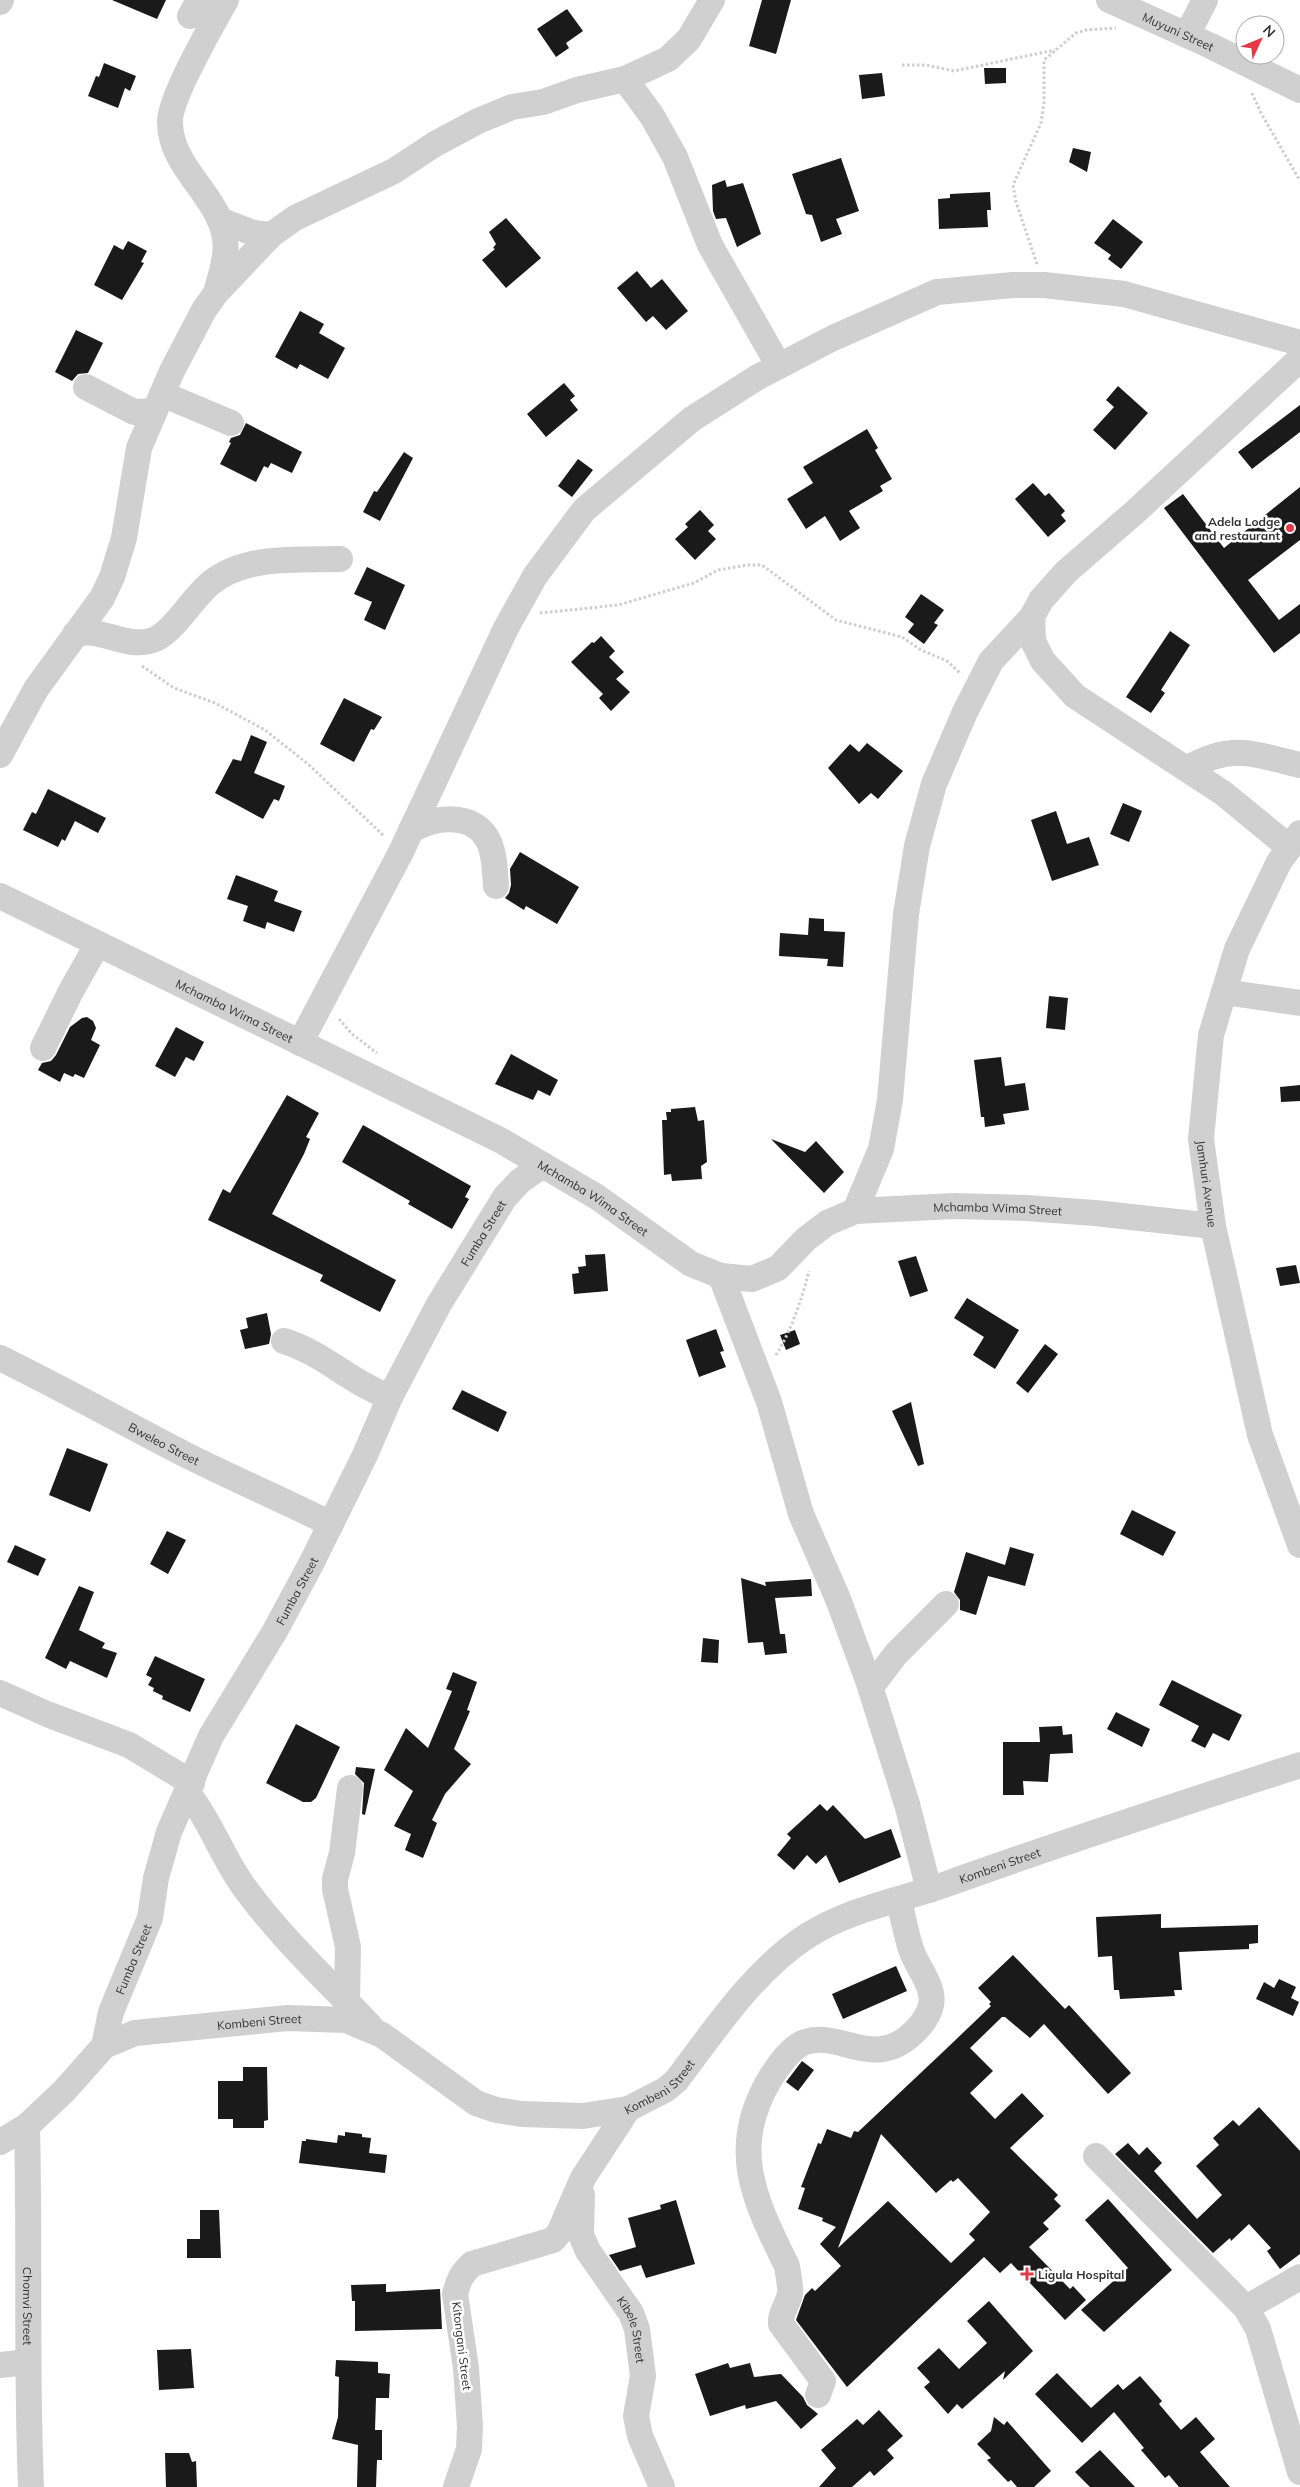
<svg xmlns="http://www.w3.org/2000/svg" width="1300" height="2487" font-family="Mulish,sans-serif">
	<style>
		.building { fill: #1a1a1a; fill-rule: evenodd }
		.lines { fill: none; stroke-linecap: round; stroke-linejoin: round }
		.path { stroke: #cdcdcd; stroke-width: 3; stroke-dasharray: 2.5 2.5; stroke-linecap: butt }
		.minor { stroke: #d0d0d0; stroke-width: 26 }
		.poi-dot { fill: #e63946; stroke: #fff; stroke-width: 2 }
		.labels { text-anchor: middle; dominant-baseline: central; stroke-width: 5; stroke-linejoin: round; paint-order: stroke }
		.street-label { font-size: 12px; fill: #333; stroke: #fff }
		.poi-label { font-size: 12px; font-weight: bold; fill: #333; stroke: #fff; text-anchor: end }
	</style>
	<rect width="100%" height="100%" fill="#fff"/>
	<path class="building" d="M 112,0 L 166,0 L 157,19 Z
		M 762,0 L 791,0 L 776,54 L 749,46 Z
		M 567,9 L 583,31 L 566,43 L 569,48 L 556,57 L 537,29 Z
		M 104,63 L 136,76 L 130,91 L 125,88 L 118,108 L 88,96 L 96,76 L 99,77 Z
		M 984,68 L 1006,68 L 1006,83 L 985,84 Z
		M 882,73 L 885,96 L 862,99 L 859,75 Z
		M 1073,148 L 1091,152 L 1087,172 L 1069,162 Z
		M 841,158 L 859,211 L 836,219 L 842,234 L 821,242 L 812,215 L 806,214 L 792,174 Z
		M 725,180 L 727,187 L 743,183 L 761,234 L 737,247 L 726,218 L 716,219 L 713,211 L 712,185 Z
		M 990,192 L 991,210 L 987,210 L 988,227 L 939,229 L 938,199 L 950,198 L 950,194 Z
		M 506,218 L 541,258 L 506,288 L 482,260 L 495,249 L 493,248 L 496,244 L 489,232 Z
		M 1113,219 L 1143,242 L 1121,269 L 1108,259 L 1111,255 L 1094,243 Z
		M 128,241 L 147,251 L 141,262 L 144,263 L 122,300 L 94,285 L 114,245 L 123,250 Z
		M 637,271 L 651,288 L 662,279 L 688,311 L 666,330 L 653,316 L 646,322 L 617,288 Z
		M 300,311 L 324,324 L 319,333 L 345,348 L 328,379 L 300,364 L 297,369 L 275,357 Z
		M 76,330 L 103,343 L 88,373 L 78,374 L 72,381 L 55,372 Z
		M 564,383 L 575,396 L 570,400 L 578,410 L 546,437 L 527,414 Z
		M 1118,386 L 1148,413 L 1115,450 L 1093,430 L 1114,407 L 1106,400 Z
		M 1300,405 L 1300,432 L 1252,469 L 1238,452 Z
		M 246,423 L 302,452 L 292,473 L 271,463 L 268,468 L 264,466 L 256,482 L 220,464 L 231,443 L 229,442 L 231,438 L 240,435 Z
		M 867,429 L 878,448 L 875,450 L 892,479 L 880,486 L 883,491 L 849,511 L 860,528 L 840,541 L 825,516 L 806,529 L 787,499 L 813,483 L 803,467 Z
		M 404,452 L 413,458 L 380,521 L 363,512 L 374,491 L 377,492 Z
		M 578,459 L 593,470 L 572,497 L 558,486 Z
		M 1033,483 L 1045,496 L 1049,493 L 1065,511 L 1061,515 L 1066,521 L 1048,537 L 1015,499 Z
		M 1300,487 L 1300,540 L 1248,580 L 1279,620 L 1300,604 L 1300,633 L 1274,653 L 1164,508 L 1183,494 L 1224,548 Z
		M 700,510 L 714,525 L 708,531 L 716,539 L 695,560 L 675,539 L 688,527 L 685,524 Z
		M 367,567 L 405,585 L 385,630 L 364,620 L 372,602 L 354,594 Z
		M 921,594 L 944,610 L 934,623 L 938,625 L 924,644 L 908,632 L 914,624 L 905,617 Z
		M 1170,631 L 1190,645 L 1161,690 L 1165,693 L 1151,713 L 1126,697 Z
		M 601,636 L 615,651 L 609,657 L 624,672 L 616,679 L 630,692 L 611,711 L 599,698 L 603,694 L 571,662 L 592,642 L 594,643 Z
		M 344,698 L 382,717 L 374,730 L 371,729 L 354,762 L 320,744 Z
		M 251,735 L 267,742 L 254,773 L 285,786 L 279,801 L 274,799 L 263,819 L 215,793 L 233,759 L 241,761 Z
		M 867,743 L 903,771 L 878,799 L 871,793 L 859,804 L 828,768 L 850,744 L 859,752 Z
		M 48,789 L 106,818 L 98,833 L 75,821 L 65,841 L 62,839 L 58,847 L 23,830 L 32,812 L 36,814 Z
		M 1123,803 L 1142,811 L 1129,842 L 1110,834 Z
		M 1056,811 L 1067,844 L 1089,837 L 1099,865 L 1052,881 L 1031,820 Z
		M 520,852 L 579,887 L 557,924 L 526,906 L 524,910 L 505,898 L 509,893 L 511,885 L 510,869 Z
		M 236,875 L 278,891 L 274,901 L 302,911 L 294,932 L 267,922 L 265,929 L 243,921 L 248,906 L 227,899 Z
		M 809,918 L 824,919 L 824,931 L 845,932 L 843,967 L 827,966 L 828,959 L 779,956 L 780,933 L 808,935 Z
		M 1049,996 L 1068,998 L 1065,1030 L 1046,1028 Z
		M 87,1017 L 93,1021 L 96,1028 L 91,1040 L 100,1045 L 84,1078 L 75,1074 L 73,1077 L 64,1073 L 60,1082 L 38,1070 L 42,1063 L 51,1061 L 56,1055 L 70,1027 L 82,1018 Z
		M 176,1027 L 204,1042 L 194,1061 L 186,1057 L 175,1077 L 155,1066 Z
		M 511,1054 L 558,1080 L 550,1096 L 538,1090 L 533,1100 L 495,1084 Z
		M 1001,1057 L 1005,1086 L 1025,1083 L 1029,1110 L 1003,1114 L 1005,1124 L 985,1127 L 984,1117 L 981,1117 L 974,1060 Z
		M 1300,1085 L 1300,1101 L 1281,1102 L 1280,1087 Z
		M 287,1095 L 319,1113 L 306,1137 L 310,1139 L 304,1154 L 272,1214 L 396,1280 L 380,1312 L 320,1281 L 323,1275 L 208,1220 L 223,1189 L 230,1193 Z
		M 695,1107 L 698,1121 L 704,1120 L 707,1162 L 701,1166 L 702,1179 L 672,1181 L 671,1174 L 664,1175 L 662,1120 L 667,1120 L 666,1112 L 671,1112 L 671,1109 Z
		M 363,1125 L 471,1186 L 465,1197 L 469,1199 L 452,1229 L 408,1204 L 410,1201 L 342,1162 Z
		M 771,1139 L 805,1152 L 816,1141 L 844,1172 L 824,1193 Z
		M 605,1254 L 608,1291 L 574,1294 L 572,1274 L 579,1273 L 578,1267 L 586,1266 L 585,1255 Z
		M 916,1256 L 928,1291 L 910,1297 L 898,1261 Z
		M 1296,1265 L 1300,1283 L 1280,1286 L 1276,1268 Z
		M 967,1298 L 1019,1330 L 995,1369 L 973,1355 L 984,1337 L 954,1318 Z
		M 267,1313 L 271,1334 L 269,1344 L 245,1349 L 240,1330 L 248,1328 L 246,1318 Z
		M 716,1329 L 724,1351 L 720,1352 L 726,1367 L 699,1377 L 686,1340 Z
		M 795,1330 L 800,1344 L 786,1350 L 780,1335 Z
		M 1045,1344 L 1058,1354 L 1028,1393 L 1016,1383 Z
		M 462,1390 L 507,1412 L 498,1432 L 452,1409 Z
		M 911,1402 L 924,1464 L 918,1466 L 892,1411 Z
		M 67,1448 L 108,1464 L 90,1512 L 49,1495 Z
		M 1132,1510 L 1176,1532 L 1163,1556 L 1120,1534 Z
		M 167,1531 L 186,1540 L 168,1574 L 150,1564 Z
		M 15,1545 L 46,1559 L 38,1576 L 7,1562 Z
		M 1010,1547 L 1034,1554 L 1025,1586 L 988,1576 L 976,1615 L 960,1610 L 960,1600 L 954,1592 L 966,1552 L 1005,1565 Z
		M 741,1578 L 766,1586 L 765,1582 L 811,1579 L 812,1596 L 775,1598 L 780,1634 L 785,1634 L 787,1653 L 765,1655 L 763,1642 L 748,1643 Z
		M 79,1586 L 94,1592 L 79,1630 L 105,1643 L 102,1648 L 117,1653 L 107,1678 L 70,1661 L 66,1669 L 45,1658 Z
		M 703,1638 L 719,1640 L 718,1663 L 701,1662 Z
		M 155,1656 L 205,1679 L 190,1712 L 162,1699 L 163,1696 L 153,1691 L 154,1688 L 148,1685 L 152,1678 L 146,1675 Z
		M 453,1672 L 477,1682 L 467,1710 L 470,1711 L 454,1749 L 471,1764 L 445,1794 L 432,1820 L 437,1823 L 423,1858 L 405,1850 L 411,1834 L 394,1826 L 413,1791 L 384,1770 L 406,1728 L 428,1748 L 452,1691 L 446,1689 Z
		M 1172,1680 L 1242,1715 L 1229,1741 L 1213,1733 L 1205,1748 L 1191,1741 L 1199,1726 L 1159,1705 Z
		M 1116,1712 L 1150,1729 L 1142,1747 L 1107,1729 Z
		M 296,1724 L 340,1747 L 316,1798 L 311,1802 L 303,1802 L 266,1783 Z
		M 1062,1726 L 1063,1735 L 1072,1734 L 1073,1753 L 1050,1754 L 1048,1782 L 1023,1781 L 1024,1795 L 1003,1795 L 1003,1742 L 1040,1742 L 1039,1727 Z
		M 356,1767 L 375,1769 L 365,1815 L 362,1814 L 364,1783 L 355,1774 Z
		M 820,1804 L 827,1811 L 833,1805 L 865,1839 L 891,1829 L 901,1857 L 839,1883 L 826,1855 L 816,1864 L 807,1855 L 794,1870 L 777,1855 L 791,1838 L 787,1834 Z
		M 1161,1914 L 1161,1928 L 1258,1925 L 1258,1943 L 1249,1944 L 1249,1949 L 1179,1952 L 1182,1990 L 1174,1990 L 1175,1996 L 1120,1999 L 1119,1990 L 1114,1990 L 1112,1956 L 1098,1957 L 1096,1917 Z
		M 1013,1955 L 1065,2009 L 1069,2005 L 1131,2073 L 1108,2094 L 1044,2024 L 1030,2038 L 1005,2017 L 1002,2017 L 970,2048 L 993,2071 L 970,2093 L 995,2119 L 1022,2093 L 1044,2116 L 1010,2148 L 1058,2195 L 1054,2199 L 1061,2206 L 1043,2223 L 1049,2229 L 1029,2247 L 1070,2289 L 1073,2286 L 1086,2300 L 1065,2320 L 1011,2263 L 1000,2273 L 984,2257 L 847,2387 L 796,2320 L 805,2295 L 812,2288 L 815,2291 L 841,2266 L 820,2244 L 836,2227 L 822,2221 L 823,2218 L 798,2209 L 805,2188 L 801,2187 L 818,2143 L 821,2144 L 827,2129 L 851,2138 L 854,2131 L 858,2132 L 945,2050 L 991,2006 L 989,2004 L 991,2002 L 978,1988 ZM 881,2134 L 936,2193 L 951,2180 L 953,2182 L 958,2178 L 990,2212 L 969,2234 L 975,2240 L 951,2263 L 888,2201 L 838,2248 Z
		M 896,1966 L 907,1991 L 843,2019 L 832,1994 Z
		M 1279,1979 L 1296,1987 L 1291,1998 L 1299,2002 L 1293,2016 L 1256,1999 L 1264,1982 L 1274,1988 Z
		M 802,2061 L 814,2070 L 798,2091 L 786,2082 Z
		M 243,2067 L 267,2067 L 268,2120 L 264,2121 L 264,2128 L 233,2128 L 233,2119 L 218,2119 L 218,2081 L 243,2081 Z
		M 1259,2107 L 1300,2151 L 1300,2254 L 1280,2269 L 1267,2251 L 1271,2248 L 1249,2224 L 1231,2241 L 1230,2238 L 1213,2253 L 1115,2154 L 1128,2143 L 1139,2155 L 1147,2147 L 1162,2163 L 1154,2171 L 1197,2219 L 1222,2195 L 1196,2166 L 1219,2145 L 1213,2138 L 1233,2120 L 1239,2126 Z
		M 345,2132 L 362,2134 L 362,2137 L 371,2138 L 369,2153 L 387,2155 L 385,2173 L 299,2163 L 302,2141 L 306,2141 L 306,2139 L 337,2143 L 338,2135 L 345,2136 Z
		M 1108,2199 L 1172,2270 L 1104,2332 L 1081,2310 L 1128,2268 L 1085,2220 Z
		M 676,2200 L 695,2264 L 646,2278 L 641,2265 L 620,2271 L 609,2255 L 636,2247 L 628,2218 L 661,2209 L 660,2205 Z
		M 200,2210 L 219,2210 L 221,2258 L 187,2258 L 187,2239 L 200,2239 Z
		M 386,2284 L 386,2292 L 440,2289 L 442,2329 L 355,2331 L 355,2301 L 352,2301 L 351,2285 Z
		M 989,2301 L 1033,2351 L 1003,2380 L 1005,2371 L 962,2409 L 957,2404 L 948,2414 L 924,2387 L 930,2382 L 917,2368 L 939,2348 L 959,2369 L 987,2343 L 967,2321 Z
		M 191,2349 L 194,2388 L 159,2390 L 157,2350 Z
		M 336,2360 L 378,2362 L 378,2373 L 390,2374 L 389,2398 L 376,2398 L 375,2430 L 382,2430 L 382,2460 L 377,2460 L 376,2487 L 357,2487 L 358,2445 L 332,2439 L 338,2417 L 339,2377 L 335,2376 Z
		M 728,2363 L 730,2368 L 750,2363 L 754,2377 L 781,2374 L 803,2397 L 807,2405 L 818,2414 L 801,2429 L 776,2401 L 746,2409 L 745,2405 L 710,2416 L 695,2374 Z
		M 1057,2373 L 1091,2408 L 1118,2384 L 1123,2390 L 1140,2376 L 1162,2401 L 1159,2404 L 1181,2430 L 1196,2417 L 1215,2439 L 1200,2452 L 1230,2487 L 1179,2487 L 1169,2475 L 1165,2478 L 1141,2450 L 1144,2448 L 1114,2412 L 1082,2443 L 1035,2394 Z
		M 879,2410 L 903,2436 L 887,2450 L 894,2458 L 874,2476 L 870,2471 L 852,2487 L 819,2487 L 836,2468 L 821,2450 L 857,2419 L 863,2425 Z
		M 994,2417 L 1004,2425 L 1007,2421 L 1051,2471 L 1034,2487 L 1017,2487 L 1011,2480 L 1008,2482 L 987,2460 L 991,2458 L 977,2444 L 991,2431 Z
		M 1100,2450 L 1135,2487 L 1090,2487 L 1075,2472 Z
		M 165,2453 L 189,2453 L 192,2462 L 196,2461 L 197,2487 L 166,2487 Z"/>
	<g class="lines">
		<path class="path" d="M 902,65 L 926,65 L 954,71 L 1055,50
			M 1252,93 L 1261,113 L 1300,181
			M 1037,264 L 1016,202 L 1013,185 L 1041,123 L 1044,102 L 1044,60 L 1076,33 L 1086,30 L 1116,28
			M 540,613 L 618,605 L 694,583 L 718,570 L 747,565 L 762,565 L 836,620 L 902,637 L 921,650 L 947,661 L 960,673
			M 142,666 L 174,688 L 215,703 L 265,730 L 308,764 L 384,836
			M 339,1019 L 352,1034 L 377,1053
			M 776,1355 C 791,1331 802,1299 809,1271"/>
		<g class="minor">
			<path id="s1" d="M 1109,0 L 1211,46 L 1300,90"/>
			<path d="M 0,2 L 1,0"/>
			<path d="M 190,16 L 199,0"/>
			<path d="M 1187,35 L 1205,0"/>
			<path d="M 625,79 L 652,116 L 675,157 L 710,245 L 779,366"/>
			<path d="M 220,220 L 253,233 L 271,235"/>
			<path d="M 216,293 C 221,274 229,253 224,233 C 215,193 169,165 170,121 C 170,98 213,23 226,0"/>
			<path d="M 86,387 L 134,412 L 154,411"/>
			<path d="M 162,394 L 231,423"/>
			<path d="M 75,634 C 81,633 88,632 94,633 C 113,636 130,646 150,641 C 172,636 193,596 212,582 C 247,555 298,560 340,559"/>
			<path d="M 0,755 L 36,689 L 102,598 L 112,577 L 124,538 L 139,448 L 172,371 L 204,310 L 216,293 L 271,235 L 295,218 L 394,171 L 435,144 L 478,121 L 512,107 L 543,102 L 577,90 L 625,79 L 668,59 L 689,39 L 712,0"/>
			<path d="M 1188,768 C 1233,743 1253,754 1300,765"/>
			<path d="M 411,830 C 439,815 482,811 492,851 C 495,862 495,874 496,886"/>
			<path id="s2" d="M 1300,833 L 1279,862 L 1237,949 L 1211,1035 L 1201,1139 L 1213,1226 L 1260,1435 L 1300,1545"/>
			<path d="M 1289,847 L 1223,793 L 1075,696 L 1043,661 L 1033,641 L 1032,617 L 1041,600 L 1066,572 L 1135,512 L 1300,359"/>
			<path id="s3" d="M 0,896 L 500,1140 L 597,1197 L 691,1264 L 721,1276 L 752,1279 L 778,1268 L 806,1239 L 827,1223 L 855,1211 L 955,1206 L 1026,1208 L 1095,1213 L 1213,1226"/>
			<path d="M 1224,992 L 1300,1003"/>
			<path d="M 300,1043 L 401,852 L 506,628 L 535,576 L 584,510 L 692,419 L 758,377 L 833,338 L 937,292 L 1013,285 L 1044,285 L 1124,294 L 1300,343"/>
			<path d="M 43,1048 L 71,991 L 97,945"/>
			<path d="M 855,1211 L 881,1149 L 890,1100 L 906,914 L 917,846 L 934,784 L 965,712 L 991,661 L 1032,617"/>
			<path d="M 721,1276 L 769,1402 L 801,1514 L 838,1599 L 869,1683 L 907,1804 L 929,1890"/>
			<path d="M 284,1341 C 325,1354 349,1382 390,1397"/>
			<path id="s4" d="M 0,1358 C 63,1389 124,1423 186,1455 C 234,1479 283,1500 331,1524"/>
			<path d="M 871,1687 L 896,1654 L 946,1604"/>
			<path d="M 0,1693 L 47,1714 L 129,1745 L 192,1783"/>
			<path d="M 188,1793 C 212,1823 223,1860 247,1891 C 283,1940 329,1982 371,2027"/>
			<path d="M 347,2000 L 348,1947 L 335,1889 L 335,1879 L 342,1853 L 350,1788"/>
			<path id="s5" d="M 104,2046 L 111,2012 L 150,1918 L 156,1878 L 169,1832 L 211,1736 L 275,1631 L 312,1562 L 365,1455 L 390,1397 L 439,1304 L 505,1197 L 520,1181 L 543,1165"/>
			<path id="s6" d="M 27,2126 C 30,2246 26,2367 31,2487"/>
			<path id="s7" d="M 0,2142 L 27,2126 L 64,2091 L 104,2046 L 135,2033 L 288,2018 L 346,2020 L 382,2035 L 476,2103 L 496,2110 L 522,2114 L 583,2116 L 628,2109 L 665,2090 L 676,2081 C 715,2030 752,1972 807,1936 C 847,1910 897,1901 941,1886 C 1060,1843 1180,1804 1300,1765"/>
			<path d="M 1096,2156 L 1246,2308 L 1258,2329 L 1300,2472"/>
			<path id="s8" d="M 582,2195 L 581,2235 L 588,2251 L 631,2313 L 637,2329 L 643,2376 L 636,2416 L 640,2436 L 662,2487"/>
			<path d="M 1246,2308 L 1300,2277"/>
			<path d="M 0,2365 L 27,2362"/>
			<path d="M 818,2395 L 823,2381 L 781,2324 C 780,2313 788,2304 790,2294 C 791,2285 788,2275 787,2266 C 754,2199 728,2148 771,2077 C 779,2065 791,2047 805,2042 C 840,2030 874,2071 913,2033 C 921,2026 929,2015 931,2005 C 935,1987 918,1968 912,1952 C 906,1935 903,1917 899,1900"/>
			<path d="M 456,2487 L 469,2449 L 470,2427 L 466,2368 L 455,2294 C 458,2281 462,2273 472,2264 L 553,2240 L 559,2233 L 583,2178 L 628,2109"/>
		</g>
	</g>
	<g class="poi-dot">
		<circle cx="1290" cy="528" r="5"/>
		<path d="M1024.5 2266.5h5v5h5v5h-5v5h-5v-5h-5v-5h5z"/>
	</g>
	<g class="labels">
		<g class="street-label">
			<text stroke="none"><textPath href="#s1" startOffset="76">Muyuni Street</textPath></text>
			<text stroke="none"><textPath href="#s3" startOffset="261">Mchamba Wima Street</textPath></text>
			<text stroke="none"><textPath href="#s2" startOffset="372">Jamhuri Avenue</textPath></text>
			<text stroke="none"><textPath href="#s3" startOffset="666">Mchamba Wima Street</textPath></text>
			<text stroke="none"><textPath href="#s3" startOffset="1116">Mchamba Wima Street</textPath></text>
			<text stroke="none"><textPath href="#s5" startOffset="902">Fumba Street</textPath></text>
			<text stroke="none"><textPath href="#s4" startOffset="185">Bweleo Street</textPath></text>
			<text stroke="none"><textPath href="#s5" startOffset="498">Fumba Street</textPath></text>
			<text stroke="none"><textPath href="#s7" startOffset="1155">Kombeni Street</textPath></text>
			<text stroke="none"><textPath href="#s5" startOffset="92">Fumba Street</textPath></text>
			<text stroke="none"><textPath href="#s7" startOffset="301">Kombeni Street</textPath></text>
			<text stroke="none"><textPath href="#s7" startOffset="736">Kombeni Street</textPath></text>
			<text stroke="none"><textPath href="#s6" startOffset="180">Chomvi Street</textPath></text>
			<text stroke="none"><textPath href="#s8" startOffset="149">Kibele Street</textPath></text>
			<text transform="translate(462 2346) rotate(83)">Kitongani Street</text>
		</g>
		<g class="poi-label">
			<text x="1280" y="521">Adela Lodge<tspan x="1280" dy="14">and restaurant</tspan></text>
			<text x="1038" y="2274" text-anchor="start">Ligula Hospital</text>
		</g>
	</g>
	<g transform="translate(1260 40) rotate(46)"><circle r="24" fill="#ffffff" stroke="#adadad"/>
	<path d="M0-4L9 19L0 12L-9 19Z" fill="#e63946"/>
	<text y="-8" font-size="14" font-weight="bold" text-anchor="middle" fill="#333333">N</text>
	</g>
</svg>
